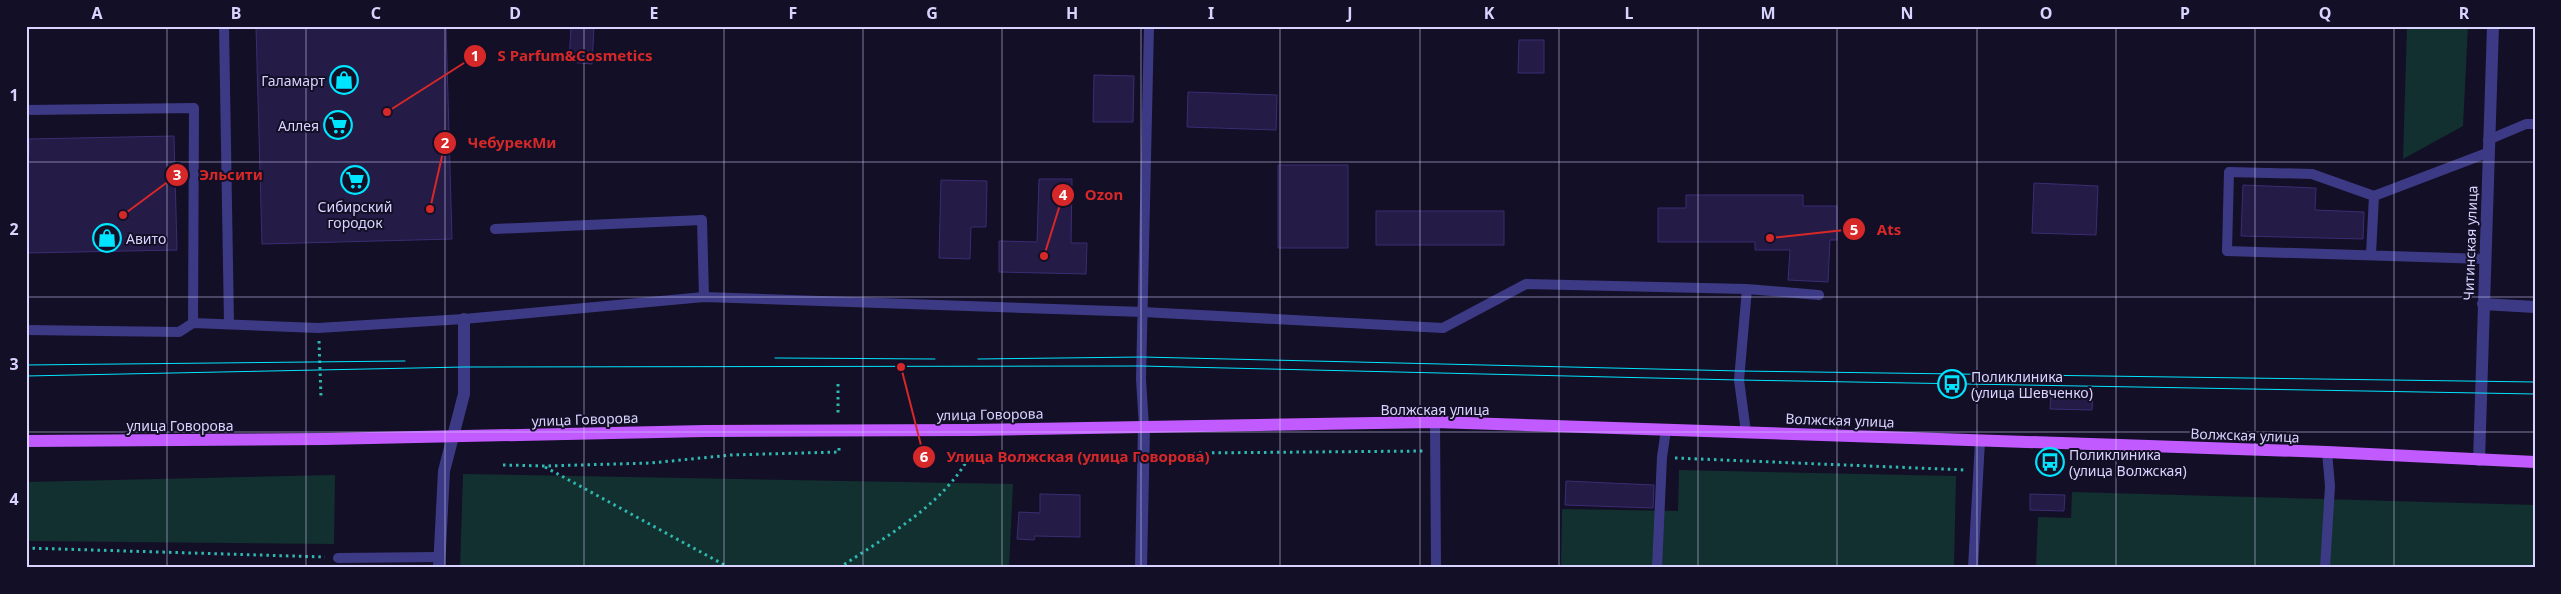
<svg xmlns="http://www.w3.org/2000/svg" width="2561" height="594" font-family="'Noto Sans',sans-serif">
	<style>
		.green { fill: #12302f }
		.building { fill: #241b47; stroke: #3b2d73 }
		.lines { fill: none; stroke-linecap: round; stroke-linejoin: round }
		.path { stroke: #2fb8b0; stroke-width: 3; stroke-dasharray: 2.5 4; stroke-linecap: butt }
		.service { stroke: #3d3a85; stroke-width: 10 }
		.minor { stroke: #3d3a85; stroke-width: 12 }
		.primary { stroke: #c25bff; stroke-width: 12 }
		.tram { stroke: #00e5ff; stroke-width: 1 }
		.grid { fill: none; stroke: #d9d4ff; stroke-width: 1; stroke-opacity: 0.55 }
		.labels { text-anchor: middle; dominant-baseline: central; stroke-width: 4; stroke-linejoin: round; paint-order: stroke }
		.poi-label { font-size: 14px; fill: #d9d4ff; stroke: #130f26; text-anchor: start }
		.street-label { font-size: 14px; fill: #d9d4ff; stroke: #130f26 }
		.leader { fill: none; stroke: #d62828; stroke-width: 2 }
		.callout-dot { fill: #d62828; stroke: #130f26; stroke-width: 2 }
		.mark-label { font-size: 15px; text-anchor: middle; font-weight: bold; fill: #fff }
		.callout-label { font-size: 15px; text-anchor: middle; font-weight: bold; fill: #d62828; stroke: #130f26; stroke-width: 4; stroke-linejoin: round; paint-order: stroke }
		.neatline { fill: none; stroke: #d9d4ff; stroke-width: 2 }
		.grid-label { font-size: 16px; text-anchor: middle; font-weight: bold; fill: #d9d4ff }
	</style>
	<rect width="100%" height="100%" fill="#130f26"/>
	<path class="green" d="M 2407,26 L 2468,26 L 2463,126 L 2403,159 Z
		M 1679,470 L 1956,476 L 1954,568 L 1561,568 L 1562,509 L 1678,511 Z
		M 463,474 L 1013,484 L 1009,568 L 460,568 Z
		M 335,475 L 334,544 L 26,541 L 26,482 Z
		M 2072,492 L 2535,505 L 2535,568 L 2036,568 L 2038,517 L 2071,518 Z"/>
	<path class="building" d="M 256,26 L 446,26 L 452,239 L 262,244 Z
		M 571,26 L 594,26 L 592,64 L 569,62 Z
		M 1519,40 L 1544,40 L 1544,73 L 1518,73 Z
		M 1094,75 L 1134,76 L 1133,122 L 1093,122 Z
		M 1188,92 L 1277,95 L 1276,130 L 1187,127 Z
		M 174,136 L 177,250 L 26,253 L 26,154 L 29,154 L 29,139 Z
		M 1278,165 L 1348,165 L 1348,248 L 1278,248 Z
		M 1039,179 L 1072,179 L 1071,243 L 1087,243 L 1086,274 L 999,272 L 999,241 L 1037,242 Z
		M 941,180 L 987,181 L 986,227 L 971,227 L 970,259 L 939,258 Z
		M 2034,183 L 2098,186 L 2096,235 L 2032,233 Z
		M 2243,185 L 2316,188 L 2315,210 L 2364,212 L 2363,239 L 2241,236 Z
		M 1686,195 L 1803,195 L 1803,206 L 1837,206 L 1837,240 L 1830,240 L 1828,282 L 1788,280 L 1790,250 L 1755,250 L 1755,242 L 1658,242 L 1658,208 L 1686,208 Z
		M 1376,211 L 1504,211 L 1504,245 L 1376,245 Z
		M 2051,394 L 2093,395 L 2092,410 L 2050,409 Z
		M 1566,481 L 1654,485 L 1653,508 L 1565,505 Z
		M 1040,494 L 1080,495 L 1080,537 L 1035,536 L 1034,540 L 1017,539 L 1019,512 L 1040,513 Z
		M 2030,494 L 2065,495 L 2064,511 L 2030,510 Z"/>
	<g class="lines">
		<path class="path" d="M 319,341 L 321,397
			M 838,384 L 838,416
			M 1675,458 L 1966,470
			M 1181,460 L 1196,453 L 1424,451
			M 503,465 L 545,466 L 651,463 L 731,455 L 839,452 L 839,444
			M 545,467 L 730,568
			M 26,548 L 325,557
			M 839,568 C 885,537 942,506 969,457"/>
		<path class="service" d="M 224,26 L 229,324
			M 26,110 L 194,108 L 193,323
			M 2488,140 L 2526,124 L 2535,124
			M 495,229 L 702,220 L 704,297
			M 2371,254 L 2374,196
			M 2485,259 L 2227,251 L 2229,172 L 2312,174 L 2374,196 L 2487,153
			M 26,330 L 179,332 L 193,323 L 318,328 L 464,319 L 704,297 L 1143,312 L 1443,328 L 1526,284 L 1747,289 L 1819,295
			M 1435,422 L 1436,568
			M 1144,427 L 1141,379 L 1149,26
			M 1746,432 L 1739,380 L 1747,289
			M 338,558 L 439,557
			M 1657,568 L 1662,457 L 1666,430
			M 1973,568 L 1980,441
			M 2325,568 L 2330,486 L 2327,452"/>
		<path class="minor" d="M 2483,304 L 2535,307
			M 2479,460 L 2493,26
			M 439,568 L 444,471 L 464,394 L 464,319
			M 1141,568 L 1144,427"/>
		<path class="primary" d="M 26,441 L 324,439 L 705,431 L 971,430 L 1435,422 L 2327,452 L 2535,462"/>
		<path class="tram" d="M 775,358 L 935,359
			M 978,359 L 1142,357 L 1740,371 L 2535,382
			M 26,365 L 405,361
			M 26,376 L 464,367 L 1141,366 L 1739,380 L 2535,394"/>
	</g>
	<path class="grid" d="M 167,26 L 167,568M 306,26 L 306,568M 445,26 L 445,568M 584,26 L 584,568M 724,26 L 724,568M 863,26 L 863,568M 1002,26 L 1002,568M 1141,26 L 1141,568M 1280,26 L 1280,568M 1420,26 L 1420,568M 1559,26 L 1559,568M 1698,26 L 1698,568M 1837,26 L 1837,568M 1977,26 L 1977,568M 2116,26 L 2116,568M 2255,26 L 2255,568M 2394,26 L 2394,568M 26,162 L 2535,162M 26,297 L 2535,297M 26,432 L 2535,432"/>
	<defs>
		<symbol id="shop-ring" viewBox="-11 -11 22 22"><circle r="9.5" fill="#130f26" stroke="#00e5ff" stroke-width="1.5"/><path d="M-5-2.5h2.3a2.7 3.5 0 0 1 5.4 0H5L5.5 6h-11ZM-1.5-2.5h3a1.5 2.3 0 0 0-3 0Z" fill="#00e5ff"/></symbol>
		<symbol id="supermarket-ring" viewBox="-11 -11 22 22"><circle r="9.5" fill="#130f26" stroke="#00e5ff" stroke-width="1.5"/><path d="M-6-5.5h2.5l.6 2H6L4.5 2H-2.5L-4.4-4H-6ZM-1.5 3.2a1.3 1.3 0 1 0 .1 0ZM3 3.2a1.3 1.3 0 1 0 .1 0Z" fill="#00e5ff"/></symbol>
		<symbol id="bus-ring" viewBox="-11 -11 22 22"><circle r="9.5" fill="#130f26" stroke="#00e5ff" stroke-width="1.5"/><path d="M-5-6H5V4H4V6H2V4H-2V6H-4V4H-5ZM-3.5-4V0h7V-4ZM-3.5 1.2v1.5H-2V1.2ZM2 1.2v1.5H3.5V1.2Z" fill="#00e5ff"/></symbol>
	</defs>
	<g fill-rule="evenodd">
		<use href="#shop-ring" x="328" y="64" width="32" height="32"/>
		<use href="#supermarket-ring" x="322" y="109" width="32" height="32"/>
		<use href="#supermarket-ring" x="339" y="164" width="32" height="32"/>
		<use href="#shop-ring" x="91" y="222" width="32" height="32"/>
		<use href="#bus-ring" x="1936" y="368" width="32" height="32"/>
		<use href="#bus-ring" x="2034" y="446" width="32" height="32"/>
	</g>
	<g class="labels">
		<g class="poi-label">
			<text x="325" y="80" text-anchor="end">Галамарт</text>
			<text x="319" y="125" text-anchor="end">Аллея</text>
			<text x="355" y="206" text-anchor="middle">Сибирский<tspan x="355" dy="16">городок</tspan></text>
			<text x="126" y="238">Авито</text>
			<text x="1971" y="376">Поликлиника<tspan x="1971" dy="16">(улица Шевченко)</tspan></text>
			<text x="2069" y="454">Поликлиника<tspan x="2069" dy="16">(улица Волжская)</tspan></text>
		</g>
		<g class="street-label">
			<text transform="translate(2470 243) rotate(-88)">Читинская улица</text>
			<text x="1435" y="409">Волжская улица</text>
			<text transform="translate(990 414) rotate(-1)">улица Говорова</text>
			<text transform="translate(585 419) rotate(-2)">улица Говорова</text>
			<text transform="translate(1840 420) rotate(2)">Волжская улица</text>
			<text x="180" y="425">улица Говорова</text>
			<text transform="translate(2245 435) rotate(2)">Волжская улица</text>
		</g>
	</g>
	<path class="leader" d="M387 112L475 56M430 209L445 143M123 215L177 175M1044 256L1063 195M1770 238L1854 229M901 367L924 457"/>
	<g class="callout-dot">
		<circle cx="387" cy="112" r="5"/>
		<circle cx="430" cy="209" r="5"/>
		<circle cx="123" cy="215" r="5"/>
		<circle cx="1044" cy="256" r="5"/>
		<circle cx="1770" cy="238" r="5"/>
		<circle cx="901" cy="367" r="5"/>
		<circle cx="475" cy="56" r="12"/>
		<circle cx="445" cy="143" r="12"/>
		<circle cx="177" cy="175" r="12"/>
		<circle cx="1063" cy="195" r="12"/>
		<circle cx="1854" cy="229" r="12"/>
		<circle cx="924" cy="457" r="12"/>
	</g>
	<g class="mark-label">
		<text x="475" y="61">1</text>
		<text x="445" y="148">2</text>
		<text x="177" y="180">3</text>
		<text x="1063" y="200">4</text>
		<text x="1854" y="235">5</text>
		<text x="924" y="462">6</text>
	</g>
	<g class="callout-label">
		<text x="575" y="61">S Parfum&amp;Cosmetics</text>
		<text x="512" y="148">ЧебурекМи</text>
		<text x="231" y="180">Эльсити</text>
		<text x="1104" y="200">Ozon</text>
		<text x="1889" y="235">Ats</text>
		<text x="1078" y="462">Улица Волжская (улица Говорова)</text>
	</g>
	<rect width="2561" height="594" fill="none" stroke="#130f26" stroke-width="55"/>
	<rect x="28" y="28" width="2506" height="538" class="neatline"/>
	<g class="grid-label">
		<text x="97" y="19">A</text>
		<text x="236" y="19">B</text>
		<text x="376" y="19">C</text>
		<text x="515" y="19">D</text>
		<text x="654" y="19">E</text>
		<text x="793" y="19">F</text>
		<text x="932" y="19">G</text>
		<text x="1072" y="19">H</text>
		<text x="1211" y="19">I</text>
		<text x="1350" y="19">J</text>
		<text x="1489" y="19">K</text>
		<text x="1629" y="19">L</text>
		<text x="1768" y="19">M</text>
		<text x="1907" y="19">N</text>
		<text x="2046" y="19">O</text>
		<text x="2185" y="19">P</text>
		<text x="2325" y="19">Q</text>
		<text x="2464" y="19">R</text>
		<text x="14" y="101">1</text>
		<text x="14" y="235">2</text>
		<text x="14" y="370">3</text>
		<text x="14" y="505">4</text>
	</g>
</svg>
